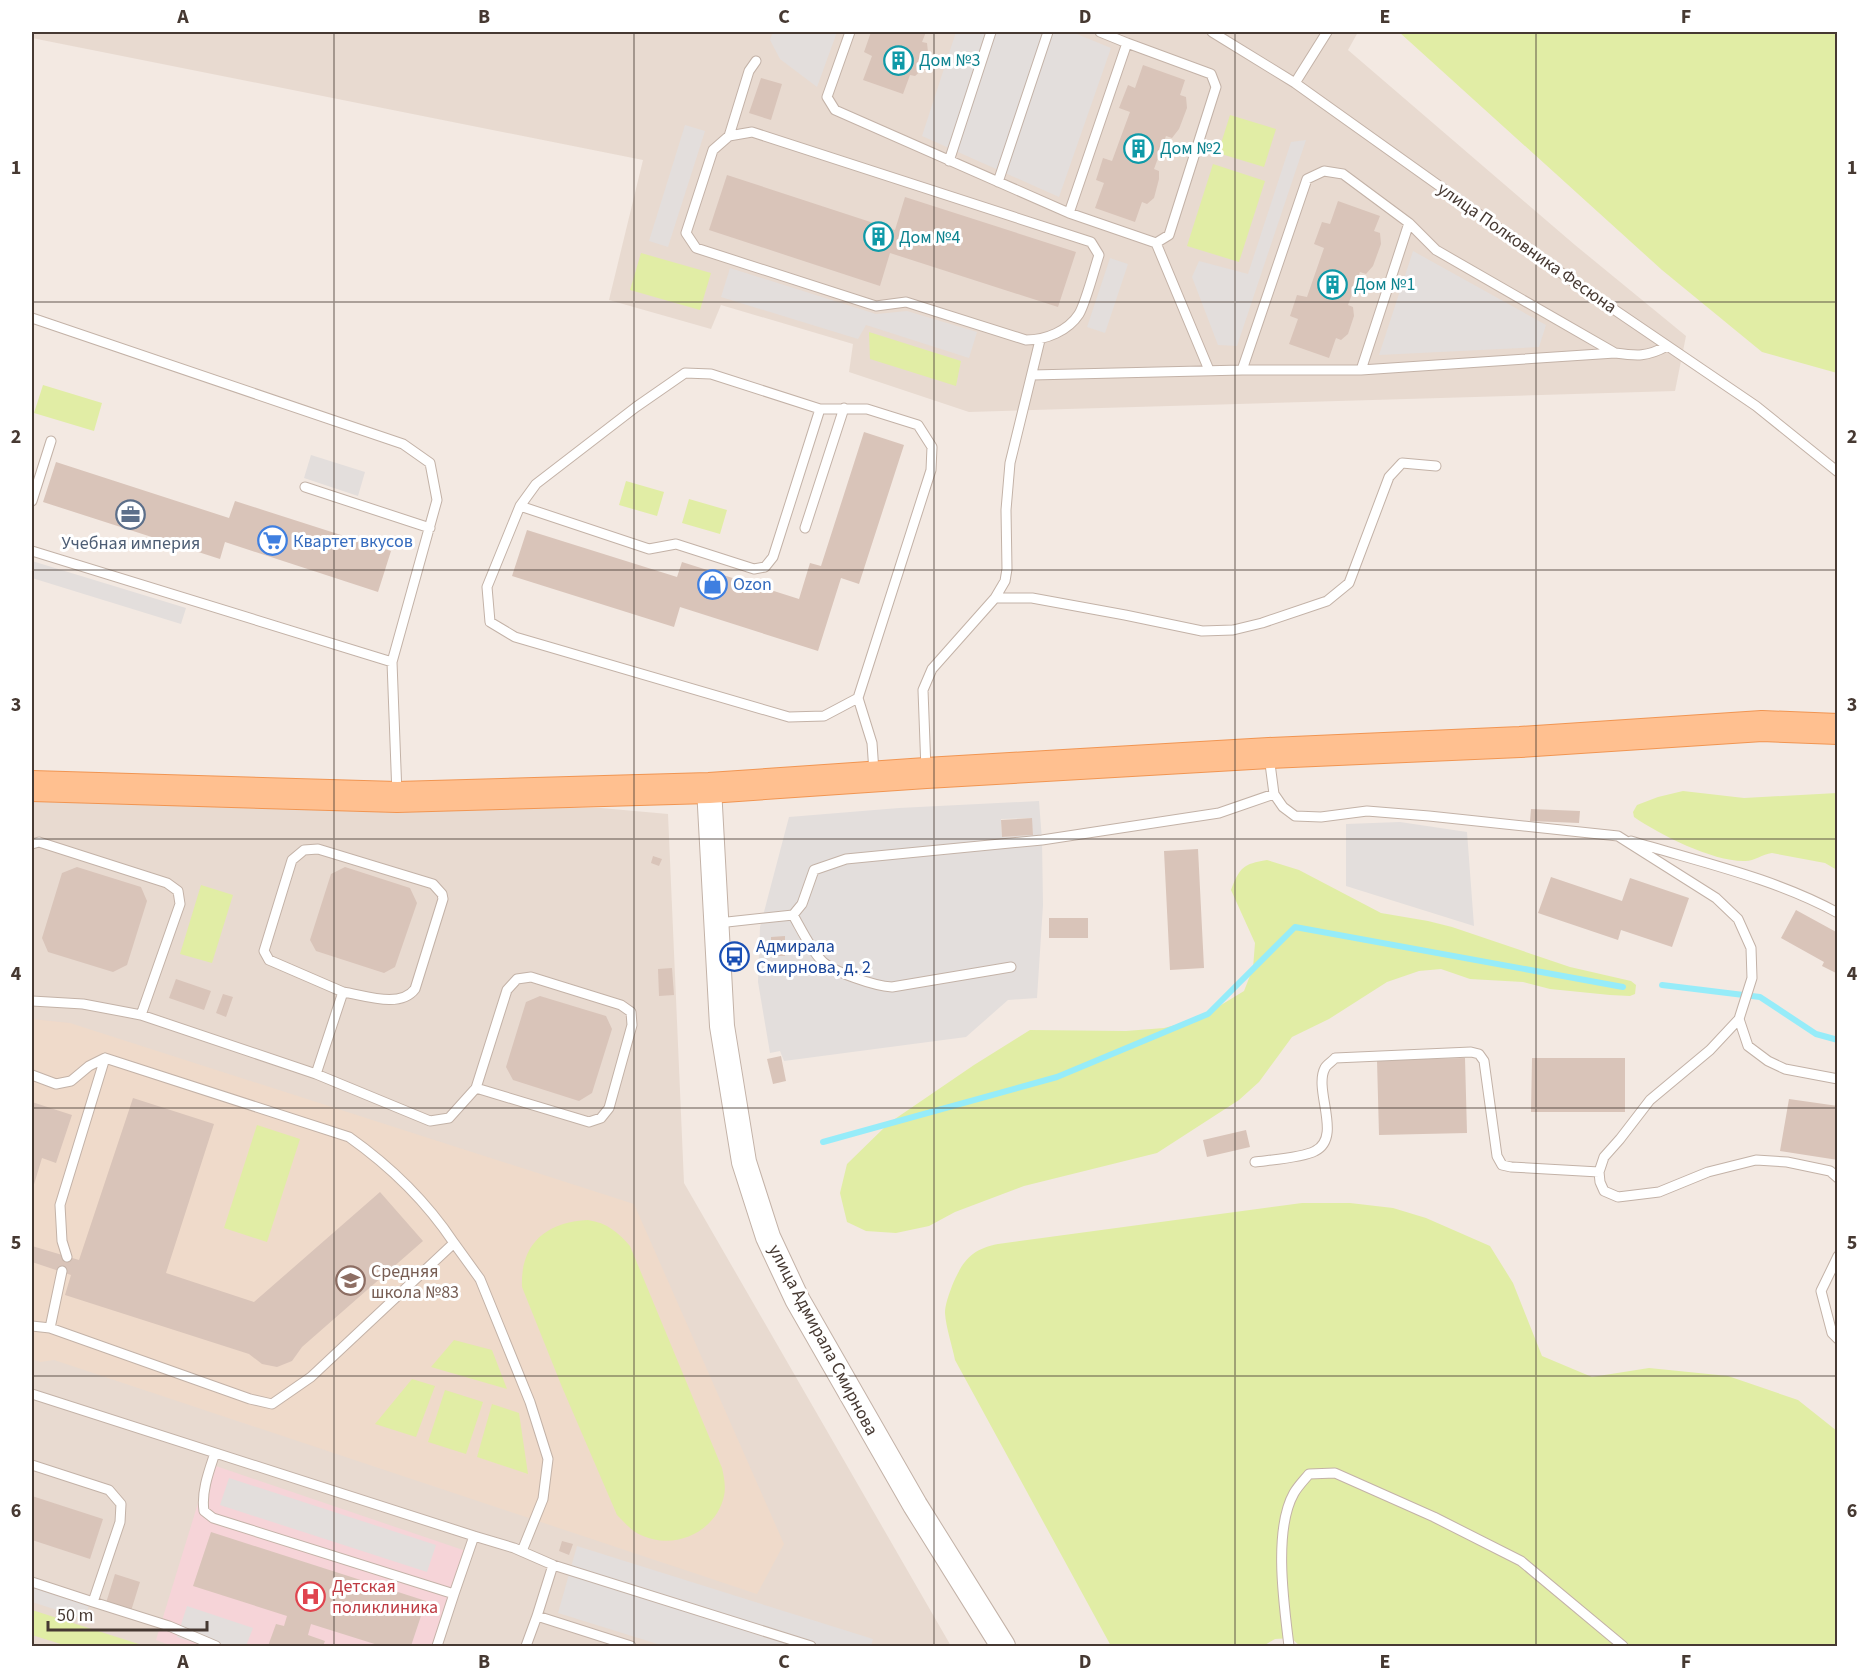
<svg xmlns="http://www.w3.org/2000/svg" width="1869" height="1678" font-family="'Source Sans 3',sans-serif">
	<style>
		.residential { fill: #e8dad0 }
		.education { fill: #efdaca }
		.medical { fill: #f6d4d8 }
		.green { fill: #e1eda5 }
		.parking { fill: #e3dedc; fill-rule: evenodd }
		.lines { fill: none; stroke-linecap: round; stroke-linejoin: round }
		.stream { stroke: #96ecf9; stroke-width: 6 }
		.building { fill: #d9c4b9 }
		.service-casing { stroke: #c3b2a7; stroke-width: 11 }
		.tertiary-casing { stroke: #c3b2a7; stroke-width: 26 }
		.primary-casing { stroke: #f19552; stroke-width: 32 }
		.service { stroke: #fff; stroke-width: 9 }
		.tertiary { stroke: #fff; stroke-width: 24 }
		.primary { stroke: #ffc090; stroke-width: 30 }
		.grid { fill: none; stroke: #463932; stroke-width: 1.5; stroke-opacity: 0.55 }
		.labels { text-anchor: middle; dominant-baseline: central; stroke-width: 6; stroke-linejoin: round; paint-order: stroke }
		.culture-label { font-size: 18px; fill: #0d838f; stroke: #fff; text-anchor: start }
		.street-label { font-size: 18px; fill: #463932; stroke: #fff }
		.shop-label { font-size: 18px; fill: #366cbe; stroke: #fff; text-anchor: start }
		.service-label { font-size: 18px; fill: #4e5e75; stroke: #fff }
		.transit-label { font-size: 18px; fill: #164399; stroke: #fff; text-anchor: start }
		.education-label { font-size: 18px; fill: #785e54; stroke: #fff; text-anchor: start }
		.health-label { font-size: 18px; fill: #be3a42; stroke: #fff; text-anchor: start }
		.neatline { fill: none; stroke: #463932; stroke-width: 2 }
		.grid-label { font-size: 20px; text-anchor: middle; font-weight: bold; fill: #463932 }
	</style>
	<rect width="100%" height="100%" fill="#f3e9e2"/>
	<path class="residential" d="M 32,32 L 1358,32 L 1348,50 L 1575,245 L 1686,336 L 1675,391 L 969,412 L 849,372 L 853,344 L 721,305 L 711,329 L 609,300 L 643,160 L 32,38 Z
		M 32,794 L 245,808 L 601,808 L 668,814 L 684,1183 L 951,1646 L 32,1646 Z"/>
	<path class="education" d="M 32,1019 L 70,1023 L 634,1204 L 784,1544 L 757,1594 L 54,1360 L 40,1362 L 32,1359 Z"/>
	<path class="medical" d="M 210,1464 L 466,1551 L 435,1646 L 172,1646 L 156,1640 Z"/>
	<path class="green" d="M 1399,32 L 1837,32 L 1837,373 L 1762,352 L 1662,270 Z
		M 1230,115 L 1276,129 L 1264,167 L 1218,153 Z
		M 1213,164 L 1265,181 L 1239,262 L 1187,246 Z
		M 641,253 L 711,273 L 700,310 L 630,290 Z
		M 869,332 L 961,361 L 956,386 L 870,359 Z
		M 43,385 L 102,403 L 94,431 L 34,413 Z
		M 626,481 L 664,492 L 657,516 L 619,505 Z
		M 689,499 L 727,510 L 720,534 L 682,523 Z
		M 1683,791 L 1744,798 L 1837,793 L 1837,870 L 1825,863 L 1772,853 C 1762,854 1755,861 1745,861 C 1714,862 1660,835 1634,817 L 1633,812 L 1637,805 L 1658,797 Z
		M 1267,860 L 1299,870 L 1381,913 L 1428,921 L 1452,927 L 1570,967 L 1631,981 L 1636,985 L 1635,994 L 1630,996 L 1610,995 L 1550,989 L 1523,982 L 1470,979 L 1441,969 L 1419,971 L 1387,982 L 1329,1019 L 1292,1037 L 1259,1082 L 1239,1100 L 1157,1153 L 1024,1186 L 955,1212 L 929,1226 L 896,1233 L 866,1231 L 847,1222 L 840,1193 L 847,1164 L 889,1123 L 974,1065 L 1030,1030 L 1126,1031 L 1164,1028 L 1198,1019 L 1244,991 L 1253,968 L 1255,943 L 1231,890 C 1240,867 1243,864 1267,860 Z
		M 201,885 L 233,895 L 212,963 L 180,954 Z
		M 257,1125 L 300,1139 L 267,1242 L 224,1228 Z
		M 1302,1203 L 1350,1203 L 1393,1208 L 1426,1218 L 1490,1246 L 1513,1283 L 1542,1356 L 1592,1377 L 1649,1368 L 1728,1376 L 1798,1400 L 1837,1431 L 1837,1646 L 1300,1646 L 1291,1638 L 1275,1639 L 1263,1646 L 1111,1646 L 955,1360 C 952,1345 946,1328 945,1313 C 945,1305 949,1294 952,1286 C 962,1262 971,1249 998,1244 Z
		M 588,1220 C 607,1223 618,1232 630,1246 L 722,1468 C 724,1477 726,1487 724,1496 C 716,1532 675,1550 643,1536 C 632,1532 625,1523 617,1515 L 562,1387 L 522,1287 C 520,1243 547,1222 588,1220 Z
		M 454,1340 L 492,1350 L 507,1389 L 431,1367 Z
		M 412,1379 L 435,1386 L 416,1437 L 375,1424 Z
		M 445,1390 L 483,1402 L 466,1454 L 428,1442 Z
		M 492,1404 L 519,1413 L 528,1474 L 477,1457 Z
		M 32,1610 L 145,1646 L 67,1646 L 32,1635 Z"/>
	<path class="parking" d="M 773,32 L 795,32 L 804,34 L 805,32 L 837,32 L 817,87 L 780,59 L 770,40 Z
		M 956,32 L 1072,32 L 1111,48 L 1059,197 L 922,136 Z
		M 685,125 L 705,131 L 668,247 L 649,241 Z
		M 1306,140 L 1237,346 L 1218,345 L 1192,277 L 1199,261 L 1248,274 L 1291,142 Z
		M 1413,251 L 1546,325 L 1539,347 L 1379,355 Z
		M 1110,258 L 1128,264 L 1105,333 L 1087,327 Z
		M 730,268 L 876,314 L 907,311 L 977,332 L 969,358 L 866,325 L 858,339 L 721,297 Z
		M 311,455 L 365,472 L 358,496 L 304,478 Z
		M 32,561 L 186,608 L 181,624 L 32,578 Z
		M 1039,801 L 1042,840 L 1043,905 L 1037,998 L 1008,1000 L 966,1037 L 784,1061 L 780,1051 L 770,1053 L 758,982 L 760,927 L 789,817 L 899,808 ZM 1031,818 L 1033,835 L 1002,837 L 1001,819 Z
		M 1400,822 L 1467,832 L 1474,926 L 1346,886 L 1346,824 Z
		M 229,1478 L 436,1545 L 427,1572 L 220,1505 Z
		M 577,1546 L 873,1639 L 871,1646 L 664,1646 L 558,1613 Z
		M 32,1586 L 89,1605 L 85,1619 L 32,1602 Z
		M 187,1606 L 253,1628 L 246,1646 L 206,1646 L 177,1637 Z"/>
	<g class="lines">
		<path class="stream" d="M 1662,985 L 1760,997 L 1816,1034 L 1838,1040
			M 823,1142 L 1057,1077 L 1208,1014 L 1295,927 L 1623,987"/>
	</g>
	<path class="building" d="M 871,32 L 881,34 L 882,32 L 926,32 L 922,42 L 927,43 L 928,52 L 922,70 L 915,76 L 910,75 L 903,94 L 863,80 L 872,56 L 864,52 Z
		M 1143,65 L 1185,80 L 1180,95 L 1186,97 L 1187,108 L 1179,129 L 1172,138 L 1166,136 L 1154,169 L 1159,171 L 1159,179 L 1154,198 L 1147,204 L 1142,202 L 1135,222 L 1095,208 L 1104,183 L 1096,180 L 1103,158 L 1112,161 L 1130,112 L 1119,108 L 1128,85 L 1135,88 Z
		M 761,78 L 782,84 L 771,120 L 749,113 Z
		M 727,175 L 895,230 L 905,197 L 1076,252 L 1058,307 L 890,253 L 880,286 L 709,230 Z
		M 1338,201 L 1380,216 L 1374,231 L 1380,233 L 1381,244 L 1373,266 L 1366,274 L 1360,272 L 1348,305 L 1353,307 L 1354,316 L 1348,334 L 1341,340 L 1336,338 L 1329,358 L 1289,344 L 1298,319 L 1290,316 L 1297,295 L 1307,297 L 1324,248 L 1314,244 L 1322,222 L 1330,224 Z
		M 864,432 L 904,445 L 859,584 L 841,578 L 818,651 L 680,607 L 674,627 L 512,576 L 527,530 L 677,577 L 682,562 L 799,599 L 810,563 L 821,566 Z
		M 56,462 L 229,518 L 235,501 L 391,551 L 378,592 L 225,542 L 220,559 L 43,502 Z
		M 1531,809 L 1580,811 L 1579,823 L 1530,821 Z
		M 1032,818 L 1033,835 L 1002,837 L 1001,820 Z
		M 1198,849 L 1204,968 L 1170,970 L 1164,851 Z
		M 653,856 L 662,859 L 659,866 L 651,863 Z
		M 77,867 L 141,887 L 147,901 L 127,965 L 113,972 L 48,952 L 42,938 L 62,873 Z
		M 345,867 L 410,888 L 417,903 L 395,967 L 384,973 L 316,951 L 310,940 L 331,874 Z
		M 1551,877 L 1622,901 L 1630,878 L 1689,898 L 1672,947 L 1621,930 L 1618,940 L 1538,913 Z
		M 1796,910 L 1838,933 L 1838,974 L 1822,966 L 1824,962 L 1781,938 Z
		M 1049,918 L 1088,918 L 1088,938 L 1049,938 Z
		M 785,936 L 785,956 L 771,956 L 771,937 Z
		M 672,968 L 674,995 L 659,996 L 658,969 Z
		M 176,979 L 211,991 L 204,1010 L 169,998 Z
		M 223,994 L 233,997 L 226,1017 L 216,1013 Z
		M 540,996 L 606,1016 L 612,1029 L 592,1093 L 579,1101 L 513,1080 L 506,1067 L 526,1002 Z
		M 781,1056 L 786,1081 L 773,1084 L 767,1059 Z
		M 1465,1058 L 1467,1133 L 1379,1135 L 1377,1060 Z
		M 1532,1058 L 1625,1058 L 1625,1112 L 1531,1112 Z
		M 133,1098 L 214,1124 L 166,1273 L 254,1302 L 380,1192 L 423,1241 L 302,1347 L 292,1361 L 277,1367 L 262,1364 L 249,1354 L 65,1295 L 71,1275 L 32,1262 L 32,1246 L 79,1260 Z
		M 1789,1099 L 1838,1106 L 1838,1160 L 1780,1151 Z
		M 32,1102 L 72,1115 L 56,1163 L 42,1158 L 32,1191 Z
		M 1246,1130 L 1250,1147 L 1207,1157 L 1203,1140 Z
		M 32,1496 L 103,1519 L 90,1559 L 32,1540 Z
		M 211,1532 L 426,1601 L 411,1646 L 381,1646 L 311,1624 L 308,1635 L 325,1641 L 323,1646 L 268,1646 L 276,1624 L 284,1626 L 287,1616 L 193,1586 Z
		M 562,1541 L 573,1544 L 569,1555 L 559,1551 Z
		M 115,1574 L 140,1582 L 131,1611 L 106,1603 Z"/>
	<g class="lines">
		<defs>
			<path id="service" d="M 850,32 L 827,97 L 835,110 L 1069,213 L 1156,243 L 1169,235 L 1216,87 L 1211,74 L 1127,43 L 1069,213
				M 1100,32 L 1127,43
				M 1212,32 L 1295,83 L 1581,287 L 1756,406 L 1838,472
				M 1295,83 L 1327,32
				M 752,132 L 1091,242 L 1099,255 C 1094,270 1086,302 1079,314 C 1068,331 1046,340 1026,340 L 906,302 L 876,306 L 696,248 L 686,233 L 713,150 L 729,136 Z
				M 729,136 L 749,71 L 756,61
				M 949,161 L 991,32
				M 998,182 L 1048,32
				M 1409,223 L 1361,370 L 1242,370 L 1307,179 L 1324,171 L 1343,174 L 1409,223 L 1436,250 L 1615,353 C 1637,356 1647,357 1667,346
				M 1156,243 L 1209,370
				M 32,318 L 403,444 L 430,463 L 437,500 L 392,662 L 397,795
				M 1361,370 L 1615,353
				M 685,373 L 711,374 L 820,409 L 867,409 L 918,425 L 932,447 L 931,470 L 858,698 L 824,716 L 789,717 L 515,637 L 490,622 L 487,587 L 520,506 L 536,484 L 636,407 Z
				M 1032,375 L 1242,370
				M 305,487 L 430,528
				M 32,501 L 51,441
				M 520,506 L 649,549 L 676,544 L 754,569 L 765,567 L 773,557 L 820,409
				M 805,528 L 844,408
				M 32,551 L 392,662
				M 995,598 L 1032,598 L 1125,615 L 1202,631 L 1233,630 L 1262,623 L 1327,601 L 1349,583 L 1389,477 L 1402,463 L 1436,466
				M 858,698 L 872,743 L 874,772
				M 1269,756 L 1274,794 L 1283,807 L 1295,816 L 1321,817 L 1367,811 L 1429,816 L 1618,836 L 1716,898 L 1738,919 L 1751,948 L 1752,978 L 1739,1019 L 1710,1050 L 1650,1100 L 1620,1139 L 1604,1157 L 1599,1172 L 1600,1182 L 1604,1191 L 1618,1197 L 1659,1192 L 1708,1172 L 1756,1160 L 1787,1162 L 1830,1171 L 1838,1178
				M 926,770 L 923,690 L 932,669 L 995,598 L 1005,581 L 1007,569 L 1006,510 L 1010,463 L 1040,340
				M 1631,841 C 1700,862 1774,878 1838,913
				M 32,844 L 39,842 L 167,883 L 178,891 L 180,904 L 141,1015
				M 793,915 C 801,929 810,948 821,960 C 832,972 875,986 892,987 L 1011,967
				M 718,923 L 793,915 L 802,904 L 814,870 L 846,859 L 1042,840 L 1219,813 L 1274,794
				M 32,1001 L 83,1004 L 141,1015 L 316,1074 L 343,992 C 364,995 400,1009 415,989 L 443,899 L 442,894 L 433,884 L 318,849 L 304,850 L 292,860 L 264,951 L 269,960 L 343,992
				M 1739,1019 L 1748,1046 L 1768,1061 L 1785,1069 L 1838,1079
				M 316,1074 L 430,1121 L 449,1118 L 476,1088 L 507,990 L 517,979 L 531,977 L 621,1005 L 631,1012 L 632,1025 L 609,1108 L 601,1118 L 589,1122 L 476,1088
				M 32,1075 L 56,1084 L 71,1081 L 89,1066 L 105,1058 L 349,1137 C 390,1166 426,1201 454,1243 L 311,1377 L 272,1404 L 250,1399 L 50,1328 L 32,1326
				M 1255,1162 C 1270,1160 1302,1158 1315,1151 C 1343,1137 1313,1090 1325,1068 C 1327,1064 1333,1061 1335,1058 L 1471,1052 L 1479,1054 L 1484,1061 L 1497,1156 L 1502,1165 L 1511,1167 L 1599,1172
				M 454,1243 L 480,1279 L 530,1402 L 548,1459 L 543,1499 L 522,1551
				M 1838,1256 L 1821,1291 L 1832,1333 L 1838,1339
				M 67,1257 L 62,1241 L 60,1205 L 105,1058
				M 50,1328 L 62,1271
				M 32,1394 L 474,1536 L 454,1594
				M 215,1453 C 209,1471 201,1492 204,1511 L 213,1518 L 454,1594 L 437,1646
				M 32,1465 L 109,1490 L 121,1504 L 120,1522 L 93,1602 L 32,1582
				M 474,1536 L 514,1548 L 553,1565 L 537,1616 L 631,1646
				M 553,1565 L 811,1646
				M 93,1602 L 169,1626 L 216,1646
				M 526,1646 L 537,1616
				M 1289,1646 C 1284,1605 1273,1530 1294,1493 C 1298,1486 1304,1480 1309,1474 L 1335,1473 L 1434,1517 L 1521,1561 L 1623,1646"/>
			<path id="tertiary" d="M 709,788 L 722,1026 L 744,1162 L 768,1237 L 797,1299 L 915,1505 L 1003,1646"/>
			<path id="primary" d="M 32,786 L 397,797 L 709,788 L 926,773 L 1269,753 L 1520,742 L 1762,726 L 1838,729"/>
		</defs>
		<use href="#service" class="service-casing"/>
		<use href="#tertiary" class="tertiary-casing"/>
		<use href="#primary" class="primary-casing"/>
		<use href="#service" class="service"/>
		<use href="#tertiary" class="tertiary"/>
		<use href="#primary" class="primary"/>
	</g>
	<path class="grid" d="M 334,32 L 334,1646M 634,32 L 634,1646M 934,32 L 934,1646M 1235,32 L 1235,1646M 1536,32 L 1536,1646M 32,302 L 1838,302M 32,570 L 1838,570M 32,839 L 1838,839M 32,1108 L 1838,1108M 32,1376 L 1838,1376"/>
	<defs>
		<symbol id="building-ring" viewBox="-11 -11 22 22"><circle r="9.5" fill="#fff" stroke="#0f9aa8" stroke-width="1.5"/><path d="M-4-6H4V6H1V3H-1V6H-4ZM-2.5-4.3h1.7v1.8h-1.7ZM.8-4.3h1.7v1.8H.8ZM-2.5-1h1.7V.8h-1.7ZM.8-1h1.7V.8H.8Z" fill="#0f9aa8"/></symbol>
		<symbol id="office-ring" viewBox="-11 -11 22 22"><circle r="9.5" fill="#fff" stroke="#5c6f8a" stroke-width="1.5"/><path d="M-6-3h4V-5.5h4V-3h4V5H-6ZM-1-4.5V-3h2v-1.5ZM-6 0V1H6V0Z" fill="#5c6f8a"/></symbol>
		<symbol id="supermarket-ring" viewBox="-11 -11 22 22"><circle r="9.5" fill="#fff" stroke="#3f7fe0" stroke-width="1.5"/><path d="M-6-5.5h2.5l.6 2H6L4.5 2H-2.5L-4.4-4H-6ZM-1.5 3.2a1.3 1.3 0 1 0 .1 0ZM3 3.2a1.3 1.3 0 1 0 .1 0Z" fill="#3f7fe0"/></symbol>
		<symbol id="shop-ring" viewBox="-11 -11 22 22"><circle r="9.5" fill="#fff" stroke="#3f7fe0" stroke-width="1.5"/><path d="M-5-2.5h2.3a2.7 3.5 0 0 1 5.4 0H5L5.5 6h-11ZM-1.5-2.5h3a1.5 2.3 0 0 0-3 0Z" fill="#3f7fe0"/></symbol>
		<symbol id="bus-ring" viewBox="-11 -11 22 22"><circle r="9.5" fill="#fff" stroke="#1a4fb4" stroke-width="1.5"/><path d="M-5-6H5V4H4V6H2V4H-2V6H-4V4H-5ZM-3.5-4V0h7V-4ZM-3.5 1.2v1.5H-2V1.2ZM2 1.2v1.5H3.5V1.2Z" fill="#1a4fb4"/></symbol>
		<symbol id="school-ring" viewBox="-11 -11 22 22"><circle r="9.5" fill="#fff" stroke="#8d6e63" stroke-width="1.5"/><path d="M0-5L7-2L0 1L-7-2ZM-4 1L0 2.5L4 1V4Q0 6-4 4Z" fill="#8d6e63"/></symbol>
		<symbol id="hospital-ring" viewBox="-11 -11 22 22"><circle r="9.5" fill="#fff" stroke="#e0444e" stroke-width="1.5"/><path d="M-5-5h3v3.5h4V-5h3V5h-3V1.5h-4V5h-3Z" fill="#e0444e"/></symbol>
	</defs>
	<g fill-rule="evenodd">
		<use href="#building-ring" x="882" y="44" width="33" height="33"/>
		<use href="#building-ring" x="1122" y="132" width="33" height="33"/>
		<use href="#building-ring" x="862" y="220" width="33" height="33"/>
		<use href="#building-ring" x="1316" y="268" width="33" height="33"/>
		<use href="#office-ring" x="114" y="498" width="33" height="33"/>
		<use href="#supermarket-ring" x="256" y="524" width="33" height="33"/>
		<use href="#shop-ring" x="696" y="568" width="33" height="33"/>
		<use href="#bus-ring" x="718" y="940" width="33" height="33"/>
		<use href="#school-ring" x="334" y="1264" width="33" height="33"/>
		<use href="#hospital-ring" x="294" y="1580" width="33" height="33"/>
	</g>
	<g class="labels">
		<g class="culture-label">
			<text x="919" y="60">Дом №3</text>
			<text x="1160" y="148">Дом №2</text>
			<text x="899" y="237">Дом №4</text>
			<text x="1354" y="284">Дом №1</text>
		</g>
		<g class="street-label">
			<text transform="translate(1527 248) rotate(35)">улица Полковника Фесюна</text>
			<text transform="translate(823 1340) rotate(62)">улица Адмирала Смирнова</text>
		</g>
		<g class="shop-label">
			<text x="293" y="541">Квартет вкусов</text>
			<text x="733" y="584">Ozon</text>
		</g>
		<g class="service-label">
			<text x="131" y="543">Учебная империя</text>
		</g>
		<g class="transit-label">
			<text x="756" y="946">Адмирала<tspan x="756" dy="21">Смирнова, д. 2</tspan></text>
		</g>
		<g class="education-label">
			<text x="371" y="1271">Средняя<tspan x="371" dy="21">школа №83</tspan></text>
		</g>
		<g class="health-label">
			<text x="332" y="1586">Детская<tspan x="332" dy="21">поликлиника</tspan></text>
		</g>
	</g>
	<rect width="1869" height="1678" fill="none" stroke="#ffffff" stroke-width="66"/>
	<path d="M48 1621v9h159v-9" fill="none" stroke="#463932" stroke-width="3"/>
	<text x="57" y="1621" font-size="18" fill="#463932" stroke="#ffffff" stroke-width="4.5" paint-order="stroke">50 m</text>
	<rect x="33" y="33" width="1803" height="1612" class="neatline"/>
	<g class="grid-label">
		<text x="183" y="23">A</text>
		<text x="484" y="23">B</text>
		<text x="784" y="23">C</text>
		<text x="1085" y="23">D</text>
		<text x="1385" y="23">E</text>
		<text x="1686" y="23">F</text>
		<text x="16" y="174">1</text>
		<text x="1852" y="174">1</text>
		<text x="16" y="443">2</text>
		<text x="1852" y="443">2</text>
		<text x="16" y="711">3</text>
		<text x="1852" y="711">3</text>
		<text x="16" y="980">4</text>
		<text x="1852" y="980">4</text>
		<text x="16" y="1249">5</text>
		<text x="1852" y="1249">5</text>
		<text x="16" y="1517">6</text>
		<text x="1852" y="1517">6</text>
		<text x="183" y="1668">A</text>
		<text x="484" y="1668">B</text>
		<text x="784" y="1668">C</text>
		<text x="1085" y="1668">D</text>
		<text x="1385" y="1668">E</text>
		<text x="1686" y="1668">F</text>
	</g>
</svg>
